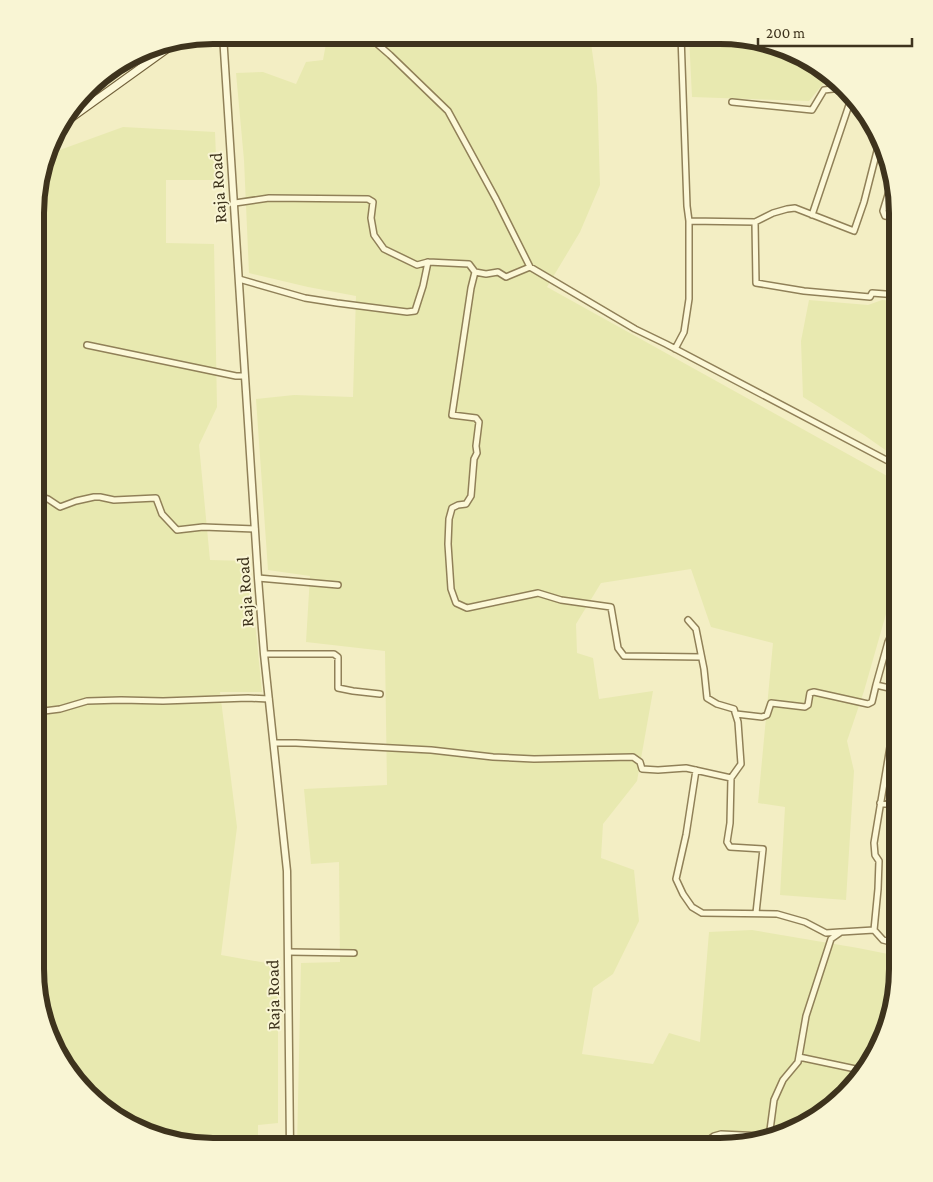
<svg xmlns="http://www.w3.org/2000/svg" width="933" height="1182" font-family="'Crimson Pro',serif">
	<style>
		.farmland { fill: #e8e9b0 }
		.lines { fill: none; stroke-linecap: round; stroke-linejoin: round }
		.minor-casing { stroke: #908058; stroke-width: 8 }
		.tertiary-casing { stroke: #908058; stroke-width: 9 }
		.secondary-casing { stroke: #72613b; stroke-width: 9 }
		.minor { stroke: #fcf8d8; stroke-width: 5 }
		.tertiary { stroke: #fcf8d8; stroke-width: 6 }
		.secondary { stroke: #fcf8d8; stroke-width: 7 }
		.labels { text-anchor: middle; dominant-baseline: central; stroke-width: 4; stroke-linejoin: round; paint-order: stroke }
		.street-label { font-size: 18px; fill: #3e331d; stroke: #f9f5d4 }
		.rim { fill: none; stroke: #3e331d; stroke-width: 6 }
	</style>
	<rect width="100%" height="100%" fill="#f3eec4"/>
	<path class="farmland" d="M 329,35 L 590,36 L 597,86 L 600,185 L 580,232 L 547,287 L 898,482 L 898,572 L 864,691 L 847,741 L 854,771 L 846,900 L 780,895 L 785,807 L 758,803 L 773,643 L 711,627 L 691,569 L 601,583 L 576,624 L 577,653 L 593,658 L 599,699 L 653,691 L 637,781 L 603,824 L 601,858 L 634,870 L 639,921 L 613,974 L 593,988 L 582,1054 L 653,1064 L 669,1033 L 700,1042 L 709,932 L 752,930 L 858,948 L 898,956 L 898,981 L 868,1068 L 809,1123 L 731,1147 L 297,1147 L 301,963 L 340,962 L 339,862 L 311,864 L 304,789 L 387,785 L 385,651 L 306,642 L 310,576 L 268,570 L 256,399 L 294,395 L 353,397 L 356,296 L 308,287 L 249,273 L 244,160 L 236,73 L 263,72 L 296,84 L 306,62 L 323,60 L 327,38 Z
		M 689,36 L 744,37 L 819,65 L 837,84 L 823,84 L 809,101 L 692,97 Z
		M 123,127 L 215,132 L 217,180 L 166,180 L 166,243 L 214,244 L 217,407 L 199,445 L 210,560 L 248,561 L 256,632 L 262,692 L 220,692 L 237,827 L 221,955 L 278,965 L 278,1123 L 258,1125 L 258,1147 L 201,1147 L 114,1117 L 59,1058 L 35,969 L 37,216 L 57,151 Z
		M 809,300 L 868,305 L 882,300 L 898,301 L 898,459 L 864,435 L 803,397 L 801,341 Z"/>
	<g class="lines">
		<defs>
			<path id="minor" d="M 367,35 L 390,55 L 448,111 L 496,199 L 530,267 L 635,329 L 666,344 L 892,463 L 898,467
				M 732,102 L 812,110 L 824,90 L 833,89 L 842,89
				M 891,185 L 883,211 L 885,216 L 898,218
				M 235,203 L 269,198 L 368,199 L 373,202 L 371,218 L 374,235 L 384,249 L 417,265 L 428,262 L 469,264 L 475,272 L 486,274 L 498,272 L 506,277 L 530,267
				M 812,215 L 851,99
				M 689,221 L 755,222 L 773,213 L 787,209 L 795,208 L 854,231 L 864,202 L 879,143
				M 755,222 L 756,283 L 804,291 L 870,297 L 872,293 L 898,295
				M 475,272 L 471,288 L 452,415 L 476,418 L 479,422 L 476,446 L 477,453 L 474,459 L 471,496 L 466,504 L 458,505 L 452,508 L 449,519 L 448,544 L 451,589 L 456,603 L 467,608 L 538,593 L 561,600 L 611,607 L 618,648 L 624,656 L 701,657
				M 239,279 L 305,298 L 337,303 L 407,312 L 415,311 L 423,286 L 428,262
				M 87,345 L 236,376 L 245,376
				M 675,349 L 684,332 L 689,299 L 689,221 L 687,206 L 681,36
				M 36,504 L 40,504 L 45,498 L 48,499 L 60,507 L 76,501 L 94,497 L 100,497 L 114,500 L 156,498 L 162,514 L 177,530 L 203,527 L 255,529
				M 258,578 L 338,585
				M 264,654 L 334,654 L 338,657 L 338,688 L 353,691 L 380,694
				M 898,690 L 876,685 L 888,642 L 898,621
				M 36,712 L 60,709 L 87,701 L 121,700 L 163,701 L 248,698 L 269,699
				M 736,714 L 762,717 L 767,715 L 771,703 L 805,707 L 808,705 L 810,693 L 814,692 L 868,704 L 872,702 L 876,685
				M 274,743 L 296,743 L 431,750 L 493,757 L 534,759 L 633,757 L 640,762 L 642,769 L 658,770 L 686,768 L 731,778 L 741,764 L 738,722 L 734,709 L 717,704 L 707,698 L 704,669 L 696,629 L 688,620
				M 696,770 L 686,835 L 676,879 L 683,894 L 692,907 L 702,913 L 777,914 L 805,922 L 826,933 L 840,932
				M 731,778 L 730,823 L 727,842 L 730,847 L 763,849 L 756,913
				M 880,803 L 898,806
				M 874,930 L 878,889 L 879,861 L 875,855 L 874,843 L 892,735 L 898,708
				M 288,952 L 354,953
				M 799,1057 L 865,1071
				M 635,1147 L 637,1140 L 701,1146 L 714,1136 L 721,1134 L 766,1136 L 770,1130 L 774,1100 L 783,1080 L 798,1062 L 806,1016 L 831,939 L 841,932 L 874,930 L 883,940 L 898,944"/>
			<path id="tertiary" d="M 223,35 L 258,578 L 264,654 L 287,871 L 290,1147"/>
			<path id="secondary" d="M 57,128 L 178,41"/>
		</defs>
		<use href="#minor" class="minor-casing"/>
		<use href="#tertiary" class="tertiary-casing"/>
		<use href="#secondary" class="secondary-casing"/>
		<use href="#minor" class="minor"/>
		<use href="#tertiary" class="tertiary"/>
		<use href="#secondary" class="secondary"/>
	</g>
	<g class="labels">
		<g class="street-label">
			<text transform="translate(218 188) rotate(-94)">Raja Road</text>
			<text transform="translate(245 592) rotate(-94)">Raja Road</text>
			<text transform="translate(273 995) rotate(-91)">Raja Road</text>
		</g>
	</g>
	<path d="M0 0H933V1182H0ZM213 44H720A169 169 0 0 1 889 213V969A169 169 0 0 1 720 1138H213A169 169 0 0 1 44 969V213A169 169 0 0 1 213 44Z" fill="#f9f5d4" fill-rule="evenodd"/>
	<path class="rim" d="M213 44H720A169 169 0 0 1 889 213V969A169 169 0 0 1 720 1138H213A169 169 0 0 1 44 969V213A169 169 0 0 1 213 44Z"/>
	<path d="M758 38v8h154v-8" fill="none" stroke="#3e331d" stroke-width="2.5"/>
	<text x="766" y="38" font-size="15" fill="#3e331d" stroke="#f9f5d4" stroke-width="4" paint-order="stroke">200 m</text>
</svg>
